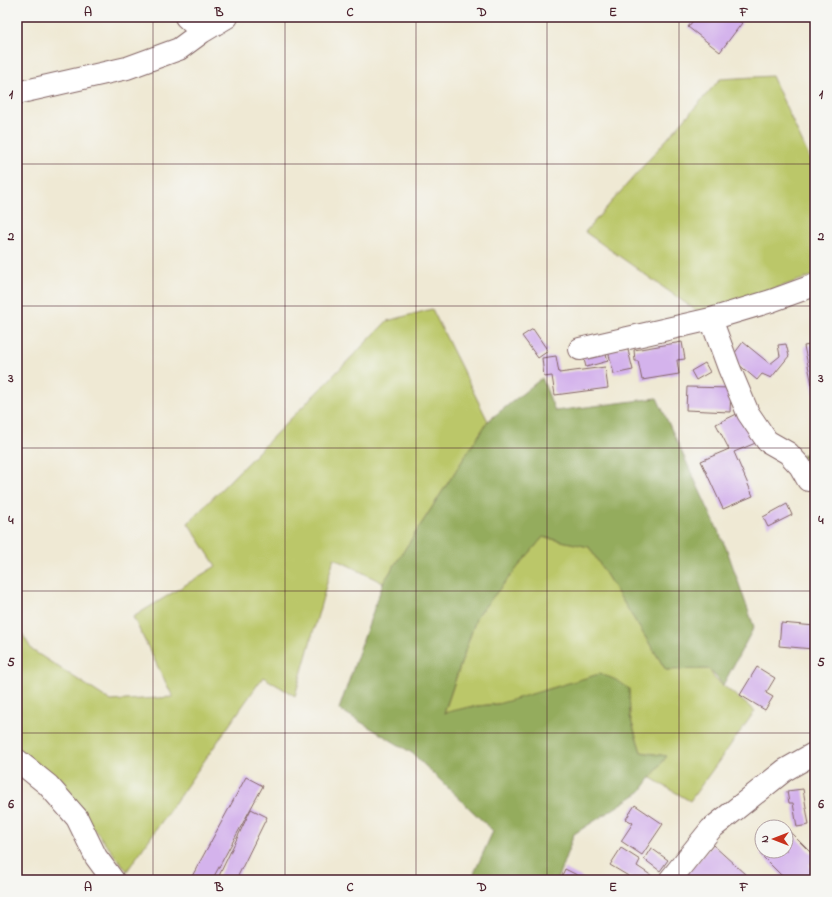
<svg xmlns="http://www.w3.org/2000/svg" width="832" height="897" font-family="'Indie Flower',sans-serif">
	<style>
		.green { fill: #bbc769; stroke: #82734a }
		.forest { fill: #94ac5d; stroke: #6f6644 }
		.building { fill: #d4b3ec }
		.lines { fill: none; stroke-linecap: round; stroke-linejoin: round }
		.minor-casing { stroke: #846666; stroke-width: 24 }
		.minor { stroke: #fff; stroke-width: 22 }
		.grid { fill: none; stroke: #4a1f2b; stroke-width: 1; stroke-opacity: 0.55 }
		.neatline { fill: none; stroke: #4a1f2b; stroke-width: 1.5 }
		.grid-label { font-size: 13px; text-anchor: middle; font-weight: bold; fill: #4a1f2b }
	</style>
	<rect width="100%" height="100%" fill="#f6f6f2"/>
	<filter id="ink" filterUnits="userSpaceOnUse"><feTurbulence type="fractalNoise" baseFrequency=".025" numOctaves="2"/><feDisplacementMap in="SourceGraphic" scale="8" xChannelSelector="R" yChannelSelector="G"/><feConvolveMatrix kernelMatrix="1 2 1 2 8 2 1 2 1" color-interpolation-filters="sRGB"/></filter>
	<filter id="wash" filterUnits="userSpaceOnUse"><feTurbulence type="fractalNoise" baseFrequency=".012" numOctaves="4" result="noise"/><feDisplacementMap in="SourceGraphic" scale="16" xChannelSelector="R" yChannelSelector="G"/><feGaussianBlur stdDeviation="0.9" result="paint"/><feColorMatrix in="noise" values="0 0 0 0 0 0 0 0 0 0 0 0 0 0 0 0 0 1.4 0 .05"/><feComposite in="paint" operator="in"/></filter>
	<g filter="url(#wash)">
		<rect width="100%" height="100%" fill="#efe9d4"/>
		<path class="green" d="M 772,76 L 815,170 L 815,275 L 701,314 L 585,232 L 720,79 Z
			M 432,309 L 488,421 L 383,583 L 334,558 L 295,696 L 263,677 L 127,871 L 51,774 L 17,748 L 17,625 L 32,650 L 111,701 L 173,697 L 133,617 L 216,566 L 188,523 L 387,321 Z
			M 543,537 L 589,547 L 666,670 L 684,669 L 709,669 L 715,679 L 755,711 L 690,801 L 651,778 L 666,756 L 641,752 L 630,717 L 629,689 L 469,707 L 444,714 L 477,616 Z"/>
		<path class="forest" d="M 542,378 L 555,411 L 657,398 L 727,550 L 754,627 L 723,685 L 709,669 L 666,670 L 589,547 L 543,537 L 477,616 L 444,713 L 469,707 L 498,704 L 599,674 C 611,677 620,681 629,689 L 630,717 L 641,752 L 667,756 L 640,792 L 574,834 L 557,880 L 471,880 L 493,831 L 412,753 L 339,709 L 383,583 L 488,421 Z
			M 810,453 L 815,454 L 815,473 L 801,455 Z"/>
		<g id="blocks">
			<path class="building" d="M 696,17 L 734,17 L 742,23 L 720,52 L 688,27 Z
				M 533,329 L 548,351 L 538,358 L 522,336 Z
				M 682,342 L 685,359 L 677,360 L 679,374 L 642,380 L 638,361 L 635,361 L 634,350 Z
				M 743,342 L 770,364 L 780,356 L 778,345 L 786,344 L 789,356 L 771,378 L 762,374 L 757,380 L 731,358 Z
				M 815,344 L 815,393 L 814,394 L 804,346 Z
				M 627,346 L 633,370 L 614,374 L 608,351 Z
				M 604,347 L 608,361 L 586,367 L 582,352 Z
				M 556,356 L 559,373 L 605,367 L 608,388 L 555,395 L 552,376 L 544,377 L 542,358 Z
				M 705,363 L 710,372 L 696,380 L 691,371 Z
				M 687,387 L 731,388 L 730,412 L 686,410 Z
				M 743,411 L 758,442 L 734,452 L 753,496 L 723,509 L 701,461 L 729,449 L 716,424 Z
				M 787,504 L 792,515 L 768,527 L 763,517 Z
				M 781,623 L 815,626 L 813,649 L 779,646 Z
				M 757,667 L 775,678 L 766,693 L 773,697 L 765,710 L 740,695 Z
				M 246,777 L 263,786 L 212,880 L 190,880 Z
				M 803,789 L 809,825 L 797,827 L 793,803 L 789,803 L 787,791 Z
				M 635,805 L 663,824 L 642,855 L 621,841 L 633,823 L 626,819 Z
				M 251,809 L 267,817 L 236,880 L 217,880 Z
				M 786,828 L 815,857 L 815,859 L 809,865 L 815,872 L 815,880 L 786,880 L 760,854 L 763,851 L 786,851 Z
				M 713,845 L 746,875 L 741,880 L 681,880 Z
				M 621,848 L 640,860 L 637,866 L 655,878 L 654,880 L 635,880 L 610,865 Z
				M 651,848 L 668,860 L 660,871 L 644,859 Z
				M 565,869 L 587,880 L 560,880 Z"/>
		</g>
	</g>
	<g filter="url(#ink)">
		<use href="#blocks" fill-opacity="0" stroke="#846666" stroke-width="1"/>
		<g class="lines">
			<defs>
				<path id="minor" d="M 186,17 L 202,32 L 227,17
					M 17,93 L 127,68 L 179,49 L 202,32
					M 580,349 L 711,319
					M 808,480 L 800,466 L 788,453 L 767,441 L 748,413 L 729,368 L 711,319 L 771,301 L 815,285
					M 17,760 L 48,785 L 77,818 L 96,857 L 113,880
					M 670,880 L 711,829 L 785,770 L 815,753"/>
			</defs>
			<use href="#minor" class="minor-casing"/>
			<use href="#minor" class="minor"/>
		</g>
	</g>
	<path class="grid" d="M 153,17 L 153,880M 285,17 L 285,880M 416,17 L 416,880M 547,17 L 547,880M 679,17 L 679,880M 17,164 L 815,164M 17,306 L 815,306M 17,448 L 815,448M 17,591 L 815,591M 17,733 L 815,733"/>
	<rect width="832" height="897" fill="none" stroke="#f6f6f2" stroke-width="44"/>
	<g transform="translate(774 839) rotate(270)"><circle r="19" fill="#f6f6f2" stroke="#b1a0a2"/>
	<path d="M0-3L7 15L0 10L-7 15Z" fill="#c8321e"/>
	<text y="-6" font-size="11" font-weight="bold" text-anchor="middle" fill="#4a1f2b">N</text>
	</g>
	<rect x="22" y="22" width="788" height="853" class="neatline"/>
	<g class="grid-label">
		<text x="88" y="16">A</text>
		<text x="219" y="16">B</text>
		<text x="350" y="16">C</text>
		<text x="482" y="16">D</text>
		<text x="613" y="16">E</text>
		<text x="744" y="16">F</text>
		<text x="11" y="98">1</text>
		<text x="821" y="98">1</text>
		<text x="11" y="240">2</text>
		<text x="821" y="240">2</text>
		<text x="11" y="382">3</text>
		<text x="821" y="382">3</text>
		<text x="11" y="524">4</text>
		<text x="821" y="524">4</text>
		<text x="11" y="666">5</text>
		<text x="821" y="666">5</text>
		<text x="11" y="808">6</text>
		<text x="821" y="808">6</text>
		<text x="88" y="891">A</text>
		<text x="219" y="891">B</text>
		<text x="350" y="891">C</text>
		<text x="482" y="891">D</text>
		<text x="613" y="891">E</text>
		<text x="744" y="891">F</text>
	</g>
</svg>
